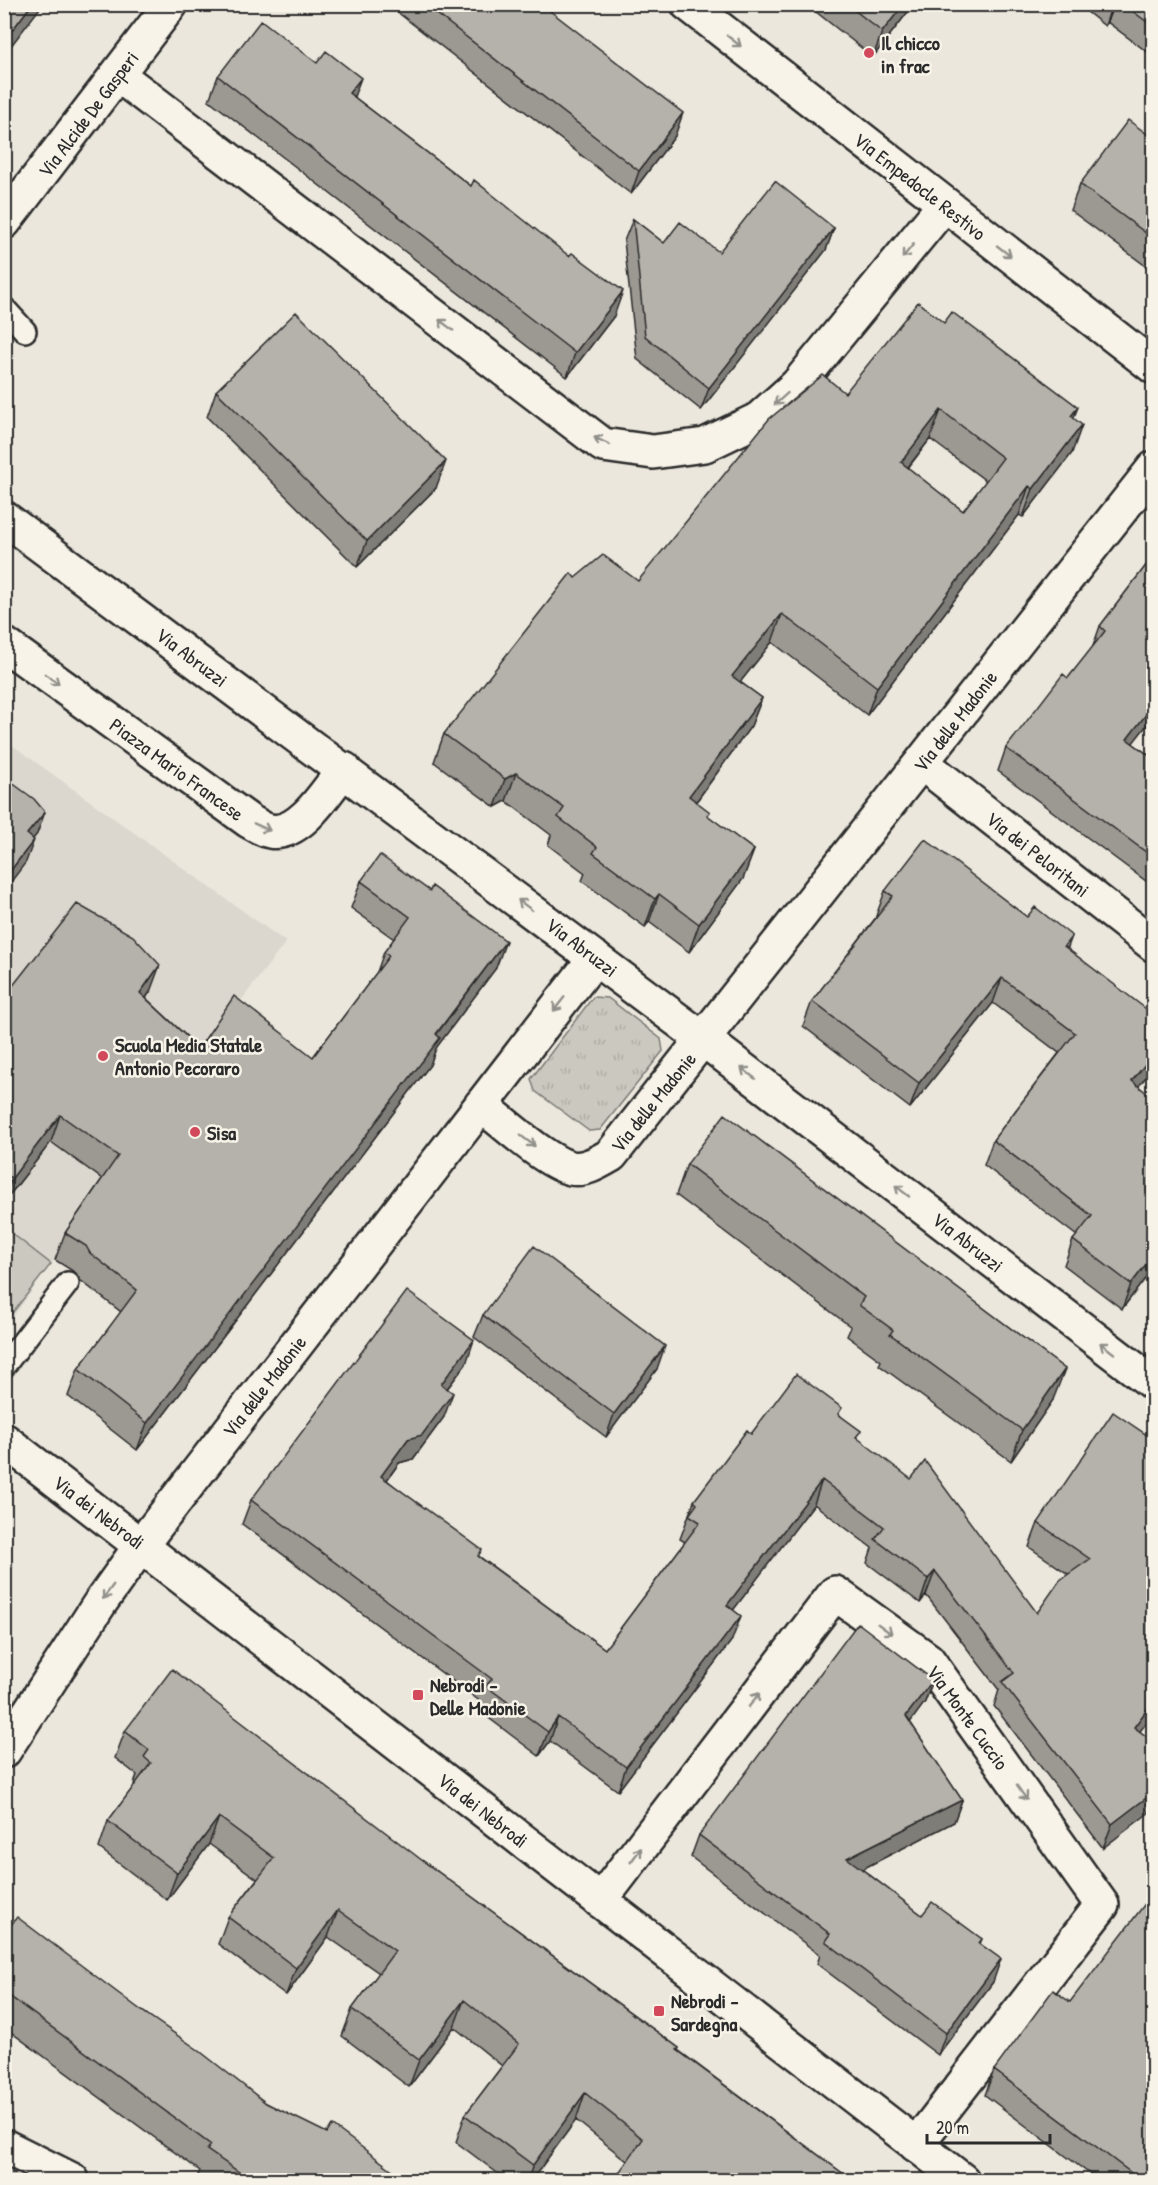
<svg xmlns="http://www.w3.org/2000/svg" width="1158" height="2185" font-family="'Patrick Hand',sans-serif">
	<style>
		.built { fill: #dbd7ce }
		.grass { fill: url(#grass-tufts); stroke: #7b7a75; stroke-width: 1.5 }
		.pitch { fill: #cbc8bf; stroke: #7b7a75; stroke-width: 1.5 }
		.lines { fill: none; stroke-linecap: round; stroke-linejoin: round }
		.service-casing { stroke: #2b2b2b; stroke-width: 26 }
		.minor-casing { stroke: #2b2b2b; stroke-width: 38 }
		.tertiary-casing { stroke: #2b2b2b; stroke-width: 38 }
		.service { stroke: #f7f3e8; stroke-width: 21 }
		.minor { stroke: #f7f3e8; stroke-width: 33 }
		.tertiary { stroke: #f7f3e8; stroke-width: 33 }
		.wall { fill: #9c9993; stroke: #2b2b2b; stroke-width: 1.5; fill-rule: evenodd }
		.shaded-wall { fill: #7f7d78; stroke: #2b2b2b; stroke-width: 1.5 }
		.building { fill: #b5b2ab; stroke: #2b2b2b; stroke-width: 1.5; fill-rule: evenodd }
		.oneway { stroke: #918f8a }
		.poi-dot { fill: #d1495b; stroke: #f7f3e8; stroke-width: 2 }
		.labels { text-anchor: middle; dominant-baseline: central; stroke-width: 5; stroke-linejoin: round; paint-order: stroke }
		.poi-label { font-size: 20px; font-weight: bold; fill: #2b2b2b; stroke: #f7f3e8; text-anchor: start }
		.street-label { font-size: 20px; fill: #2b2b2b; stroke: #f7f3e8 }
	</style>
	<defs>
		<pattern id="grass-tufts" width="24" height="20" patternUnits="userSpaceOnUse" patternTransform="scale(1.5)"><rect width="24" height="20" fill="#cbc8bf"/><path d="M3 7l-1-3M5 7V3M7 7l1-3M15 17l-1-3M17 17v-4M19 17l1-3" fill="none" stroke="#aeaca4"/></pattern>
	</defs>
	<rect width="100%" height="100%" fill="#ebe7dd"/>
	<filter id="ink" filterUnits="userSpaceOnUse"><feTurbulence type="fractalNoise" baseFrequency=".0167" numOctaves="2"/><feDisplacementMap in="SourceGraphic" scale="12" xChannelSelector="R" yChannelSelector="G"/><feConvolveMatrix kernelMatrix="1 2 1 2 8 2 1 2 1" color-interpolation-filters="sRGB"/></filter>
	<g filter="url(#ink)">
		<path class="built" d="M 5,740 L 286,942 L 224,1023 L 5,1328 Z"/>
		<path class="grass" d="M 593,997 L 608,998 L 661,1039 L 663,1051 L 600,1130 L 589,1131 L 535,1091 L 531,1079 Z
			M 5,2160 L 45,2180 L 5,2180 Z"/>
		<path class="pitch" d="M 5,1228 L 51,1264 L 5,1322 Z"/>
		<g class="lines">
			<defs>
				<path id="service" d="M 4,308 L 25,331
					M 4,1366 L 68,1283"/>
				<path id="minor" d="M 118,75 L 603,445 L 653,452 L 705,445 L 759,419 L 797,385 L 944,205
					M 4,222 L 171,4
					M 4,518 L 703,1039 L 1154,1384
					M 4,644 L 249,821 C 255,824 263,830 270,831 C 300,837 328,789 344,769
					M 922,763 L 1154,945
					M 481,1105 C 503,1122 546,1162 571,1168 C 585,1171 599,1162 611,1155 L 1154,468
					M 4,1440 L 962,2180
					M 4,1751 L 100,1603 L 142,1544 L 595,958
					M 600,1901 L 835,1593 L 928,1660 L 1102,1905 L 916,2145
					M 4,2146 L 72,2180"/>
				<path id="tertiary" d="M 688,4 L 1154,367"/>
			</defs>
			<use href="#service" class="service-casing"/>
			<use href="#minor" class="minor-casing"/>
			<use href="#tertiary" class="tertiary-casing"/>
			<use href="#service" class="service"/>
			<use href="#minor" class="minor"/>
			<use href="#tertiary" class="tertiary"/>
		</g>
		<path class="wall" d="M 387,4 L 541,4 L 675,136 L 631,194 Z
			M 806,4 L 914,4 L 873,57 Z
			M 1077,4 L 1154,4 L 1154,57 L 1107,22 L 1105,26 Z
			M 218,76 L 354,97 L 471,186 L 614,316 L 567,377 L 209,100 Z
			M 1154,139 L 1154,272 L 1070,210 L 1080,184 Z
			M 633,219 L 664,243 L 719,252 L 834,228 L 826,250 L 701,410 L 637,359 L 624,241 Z
			M 944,323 L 1074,418 L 1072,453 L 1023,517 L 1019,515 L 867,715 L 772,642 L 740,682 L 762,698 L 751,726 L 696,802 L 708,816 L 754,850 L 743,879 L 689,952 L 649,922 L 645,927 L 582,881 L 585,873 L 548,845 L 551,835 L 506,801 L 495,807 L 434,762 L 444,734 L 575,578 L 638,581 L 845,393 ZM 930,439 L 986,481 L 963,511 L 908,468 Z
			M 216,391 L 436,488 L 357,567 L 207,417 Z
			M 1154,555 L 1154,716 L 1132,743 L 1154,759 L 1154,887 L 998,771 L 1006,748 L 1068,678 L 1092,649 L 1100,626 Z
			M 361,881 L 496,968 L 436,1048 L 430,1065 L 137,1450 L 68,1396 L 78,1369 L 121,1312 L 80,1280 L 76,1273 L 55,1260 L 65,1233 L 102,1179 L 51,1142 L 4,1202 L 4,997 L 150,992 L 146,998 L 199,1048 L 313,1057 L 377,972 L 384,952 L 394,939 L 351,908 Z
			M 885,891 L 1027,917 L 1072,936 L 1067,948 L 1151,1062 L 1146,1077 L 1138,1086 L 1154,1099 L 1154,1267 L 1122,1309 L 1064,1265 L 1073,1240 L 1077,1236 L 984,1165 L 993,1140 L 1059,1053 L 993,1003 L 910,1108 L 803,1026 L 812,1001 L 877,916 L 876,916 Z
			M 687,1164 L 1053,1400 L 1011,1461 L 879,1365 L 881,1361 L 847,1336 L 851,1327 L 676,1195 Z
			M 483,1315 L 657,1369 L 606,1437 L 474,1337 Z
			M 466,1364 L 447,1389 L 444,1417 L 413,1459 L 399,1463 L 387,1480 L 480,1557 L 605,1649 L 685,1542 L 680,1539 L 694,1501 L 751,1434 L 840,1415 L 858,1439 L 1037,1613 L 1068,1574 L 1029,1547 L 1038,1523 L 1154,1440 L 1154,1713 L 1139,1731 L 1154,1742 L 1103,1848 L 994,1706 L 999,1690 L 926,1595 L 920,1603 L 867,1563 L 872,1548 L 814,1504 L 733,1610 L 732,1640 L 618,1791 L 550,1741 L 539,1756 L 478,1710 L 481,1702 L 242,1524 L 251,1500 Z
			M 933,1680 L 925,1702 L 910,1722 L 962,1800 L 954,1822 L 862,1869 L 922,1915 L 982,1939 L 980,1944 L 993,1982 L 938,2055 L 817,1964 L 820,1955 L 691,1857 L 699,1835 Z
			M 125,1731 L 423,1861 L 679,2048 L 678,2050 L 853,2181 L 627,2161 L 576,2120 L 531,2181 L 508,2181 L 456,2142 L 465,2115 L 502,2066 L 454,2027 L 409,2087 L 342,2036 L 352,2009 L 379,1973 L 328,1937 L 286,1995 L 218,1944 L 228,1917 L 257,1879 L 209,1844 L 167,1900 L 99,1848 L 108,1821 L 135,1785 L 134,1784 L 137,1775 L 115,1758 Z
			M 4,1934 L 142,2011 L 266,2103 L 407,2181 L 202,2181 L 197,2177 L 200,2171 L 4,2027 Z
			M 994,2070 L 1154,2181 L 1099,2181 L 985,2095 Z"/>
		<path class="shaded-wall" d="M 32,4 L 43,4 L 4,55 L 4,41 Z
			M 904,4 L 914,4 L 873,57 L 882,32 Z
			M 1112,4 L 1114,4 L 1107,22 L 1105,26 Z
			M 361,78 L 352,102 L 349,93 Z
			M 683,113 L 675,136 L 631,194 L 639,171 Z
			M 834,228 L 826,250 L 701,410 L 709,388 Z
			M 623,291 L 614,316 L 567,377 L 575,353 Z
			M 1078,407 L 1067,435 L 1071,416 Z
			M 941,410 L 930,439 L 890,490 L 901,462 Z
			M 1082,425 L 1072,453 L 1023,517 L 1033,489 Z
			M 446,461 L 436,488 L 357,567 L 367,541 Z
			M 1029,486 L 1019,515 L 867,715 L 877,687 Z
			M 782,614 L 772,642 L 722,705 L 732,676 Z
			M 762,698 L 751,726 L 679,825 L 689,796 Z
			M 1154,704 L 1154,716 L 1118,762 L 1127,739 Z
			M 516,773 L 506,801 L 495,807 L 505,779 Z
			M 45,812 L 37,834 L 19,856 L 27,834 Z
			M 34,840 L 26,862 L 4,891 L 4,879 Z
			M 754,850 L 743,879 L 689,952 L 699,924 Z
			M 659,894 L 649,922 L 645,927 L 655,899 Z
			M 1072,936 L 1063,961 L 1064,946 Z
			M 506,941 L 496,968 L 436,1048 L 430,1065 L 137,1450 L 147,1423 Z
			M 160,965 L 150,992 L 130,1020 L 140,993 Z
			M 1002,978 L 993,1003 L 910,1108 L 919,1083 Z
			M 1154,1046 L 1154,1059 L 1151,1062 L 1146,1077 L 1123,1106 L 1132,1081 Z
			M 60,1115 L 51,1142 L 4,1202 L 4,1199 L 12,1178 Z
			M 1154,1254 L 1154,1267 L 1122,1309 L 1131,1284 Z
			M 474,1340 L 466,1364 L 432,1408 L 441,1384 Z
			M 665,1346 L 657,1369 L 606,1437 L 614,1414 Z
			M 1065,1369 L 1053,1400 L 1011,1461 L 1022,1430 Z
			M 453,1393 L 444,1417 L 413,1459 L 399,1463 L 372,1500 L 381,1476 L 408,1439 Z
			M 822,1480 L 814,1504 L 718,1630 L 727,1605 Z
			M 935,1571 L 926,1595 L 920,1603 L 928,1579 Z
			M 741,1616 L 732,1640 L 618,1791 L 626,1767 Z
			M 933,1680 L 925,1702 L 898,1739 L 906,1716 Z
			M 1154,1700 L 1154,1713 L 1125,1751 L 1134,1727 Z
			M 558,1717 L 550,1741 L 539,1756 L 548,1732 Z
			M 1154,1792 L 1154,1809 L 1103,1848 L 1112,1824 Z
			M 962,1800 L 954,1822 L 839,1881 L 847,1858 Z
			M 219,1817 L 209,1844 L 167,1900 L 177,1873 Z
			M 338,1910 L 328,1937 L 286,1995 L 296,1968 Z
			M 1001,1959 L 993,1982 L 938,2055 L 946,2033 Z
			M 464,2000 L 454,2027 L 409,2087 L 419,2060 Z
			M 585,2093 L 576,2120 L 531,2181 L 527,2181 L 533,2165 Z"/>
		<path class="building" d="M 4,4 L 32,4 L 4,41 Z
			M 424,4 L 541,4 L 683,113 L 639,171 Z
			M 847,4 L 904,4 L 882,32 Z
			M 1123,4 L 1154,4 L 1154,27 Z
			M 261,20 L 317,63 L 326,51 L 361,78 L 349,93 L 471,186 L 474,180 L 569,256 L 572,253 L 623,291 L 575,353 L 218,76 Z
			M 1128,120 L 1154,139 L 1154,239 L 1080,184 Z
			M 775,181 L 834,228 L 709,388 L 645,336 L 633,219 L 664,243 L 680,222 L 719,252 Z
			M 918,302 L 944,323 L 952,312 L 1078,407 L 1071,416 L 1082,425 L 1033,489 L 1029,486 L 877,687 L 782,614 L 732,676 L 762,698 L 689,796 L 710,812 L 707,815 L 754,850 L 699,924 L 659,894 L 655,899 L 593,853 L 597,847 L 558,817 L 564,808 L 516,773 L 505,779 L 444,734 L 571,573 L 575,578 L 603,555 L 638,581 L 769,419 L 823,375 L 845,393 ZM 941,410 L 1003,458 L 963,511 L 901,462 Z
			M 296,312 L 446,461 L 367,541 L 216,391 Z
			M 1154,555 L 1154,704 L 1127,739 L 1154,759 L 1154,858 L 1006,748 L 1063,674 L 1068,678 L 1105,631 L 1100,626 Z
			M 4,777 L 34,799 L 45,812 L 27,834 L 34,840 L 4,879 Z
			M 925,839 L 1027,917 L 1035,907 L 1072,936 L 1064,946 L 1154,1015 L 1154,1046 L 1151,1049 L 1154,1051 L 1154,1053 L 1132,1081 L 1154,1099 L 1154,1254 L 1131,1284 L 1073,1240 L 1092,1216 L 993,1140 L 1075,1033 L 1002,978 L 919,1083 L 812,1001 L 893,896 L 885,891 Z
			M 380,855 L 430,891 L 432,886 L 506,941 L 436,1034 L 440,1038 L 147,1423 L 78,1369 L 137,1290 L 90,1253 L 86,1246 L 65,1233 L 118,1156 L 60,1115 L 12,1178 L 4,1174 L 4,997 L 77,904 L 133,936 L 160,965 L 140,993 L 199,1048 L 234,996 L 313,1057 L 389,956 L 384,952 L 410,917 L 361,881 Z
			M 725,1114 L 1065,1369 L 1022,1430 L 890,1334 L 893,1330 L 859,1305 L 864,1297 L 687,1164 Z
			M 534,1246 L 665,1346 L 614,1414 L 483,1315 Z
			M 407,1291 L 474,1340 L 441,1384 L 453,1393 L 422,1435 L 408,1439 L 381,1476 L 482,1550 L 478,1556 L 605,1649 L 700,1522 L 689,1515 L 697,1504 L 694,1501 L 747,1430 L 751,1434 L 796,1374 L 842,1408 L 838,1414 L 861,1431 L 856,1437 L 911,1479 L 925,1461 L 1037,1613 L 1060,1580 L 1090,1559 L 1038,1523 L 1113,1412 L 1154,1440 L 1154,1700 L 1134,1727 L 1154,1742 L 1154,1792 L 1112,1824 L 1002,1682 L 1014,1673 L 935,1571 L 928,1579 L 875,1539 L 884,1527 L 822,1480 L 727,1605 L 741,1616 L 626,1767 L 558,1717 L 548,1732 L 486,1686 L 492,1679 L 251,1500 Z
			M 4,1581 L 9,1584 L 4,1593 Z
			M 858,1623 L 933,1680 L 906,1716 L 962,1800 L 847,1858 L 922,1915 L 932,1902 L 982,1939 L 979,1943 L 1001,1959 L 946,2033 L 825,1941 L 830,1934 L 699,1835 Z
			M 172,1669 L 423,1861 L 679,2048 L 677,2050 L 853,2181 L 613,2181 L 643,2139 L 585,2093 L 533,2165 L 465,2115 L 519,2044 L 464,2000 L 419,2060 L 352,2009 L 395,1951 L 338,1910 L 296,1968 L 228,1917 L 274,1858 L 219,1817 L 177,1873 L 108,1821 L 151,1763 L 144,1757 L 149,1750 L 125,1731 Z
			M 1154,1892 L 1154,2181 L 1142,2181 L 994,2070 L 1053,1990 L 1070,2002 Z
			M 17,1917 L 142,2011 L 197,2049 L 266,2103 L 327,2133 L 332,2125 L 407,2181 L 252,2181 L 207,2150 L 211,2145 L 4,1992 L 4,1934 Z"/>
		<defs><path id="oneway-shaft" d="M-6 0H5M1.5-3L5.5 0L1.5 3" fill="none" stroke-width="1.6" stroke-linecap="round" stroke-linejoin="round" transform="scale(1.5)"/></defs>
		<g class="oneway">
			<use href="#oneway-shaft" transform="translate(734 41) rotate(38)"/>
			<use href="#oneway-shaft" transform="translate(908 251) rotate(129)"/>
			<use href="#oneway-shaft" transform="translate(1004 251) rotate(38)"/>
			<use href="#oneway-shaft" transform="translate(446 325) rotate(-143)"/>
			<use href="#oneway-shaft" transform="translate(781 399) rotate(138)"/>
			<use href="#oneway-shaft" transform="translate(602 441) rotate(-154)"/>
			<use href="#oneway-shaft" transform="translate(52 679) rotate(36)"/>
			<use href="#oneway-shaft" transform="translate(262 827) rotate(24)"/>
			<use href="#oneway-shaft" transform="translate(525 905) rotate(-143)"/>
			<use href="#oneway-shaft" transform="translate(559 1004) rotate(128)"/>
			<use href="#oneway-shaft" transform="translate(748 1073) rotate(-142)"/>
			<use href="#oneway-shaft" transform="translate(528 1141) rotate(37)"/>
			<use href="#oneway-shaft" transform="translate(902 1191) rotate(-142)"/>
			<use href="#oneway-shaft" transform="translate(1107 1348) rotate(-142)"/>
			<use href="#oneway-shaft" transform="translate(108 1592) rotate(126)"/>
			<use href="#oneway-shaft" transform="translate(885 1629) rotate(36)"/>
			<use href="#oneway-shaft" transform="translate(754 1700) rotate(-53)"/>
			<use href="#oneway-shaft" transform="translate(1022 1793) rotate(55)"/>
			<use href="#oneway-shaft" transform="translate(636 1855) rotate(-53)"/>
		</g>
	</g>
	<g class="poi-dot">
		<circle cx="869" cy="53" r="6"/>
		<circle cx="103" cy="1056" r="6"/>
		<circle cx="195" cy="1132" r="6"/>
		<rect x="412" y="1689" width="12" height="12" rx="3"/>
		<rect x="653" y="2005" width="12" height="12" rx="3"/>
	</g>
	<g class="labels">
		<g class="poi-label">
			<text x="881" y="42">Il chicco<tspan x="881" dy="23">in frac</tspan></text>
			<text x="115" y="1044">Scuola Media Statale<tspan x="115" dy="23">Antonio Pecoraro</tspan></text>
			<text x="207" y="1132">Sisa</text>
			<text x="430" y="1684">Nebrodi -<tspan x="430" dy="23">Delle Madonie</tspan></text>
			<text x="671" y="2000">Nebrodi -<tspan x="671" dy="23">Sardegna</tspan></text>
		</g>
		<g class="street-label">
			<text transform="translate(88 114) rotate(-53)">Via Alcide De Gasperi</text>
			<text transform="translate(920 186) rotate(38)">Via Empedocle Restivo</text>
			<text transform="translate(192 657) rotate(37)">Via Abruzzi</text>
			<text transform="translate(955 721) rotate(-52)">Via delle Madonie</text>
			<text transform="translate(177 769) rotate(36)">Piazza Mario Francese</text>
			<text transform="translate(1038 854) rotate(38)">Via dei Peloritani</text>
			<text transform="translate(582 947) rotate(37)">Via Abruzzi</text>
			<text transform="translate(653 1102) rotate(-51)">Via delle Madonie</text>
			<text transform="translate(968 1242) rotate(38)">Via Abruzzi</text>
			<text transform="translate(264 1386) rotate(-52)">Via delle Madonie</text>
			<text transform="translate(99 1512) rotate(37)">Via dei Nebrodi</text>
			<text transform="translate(968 1717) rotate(54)">Via Monte Cuccio</text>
			<text transform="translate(483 1810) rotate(38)">Via dei Nebrodi</text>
		</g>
	</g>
	<rect width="1158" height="2185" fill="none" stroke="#f7f3e8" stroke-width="24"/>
	<rect x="12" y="12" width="1134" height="2161" fill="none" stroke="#2b2b2b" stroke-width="2" filter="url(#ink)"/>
	<path d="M927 2134v9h123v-9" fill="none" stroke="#2b2b2b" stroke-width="3"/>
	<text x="936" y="2134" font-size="18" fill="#2b2b2b" stroke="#f7f3e8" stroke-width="4.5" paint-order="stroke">20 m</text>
</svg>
